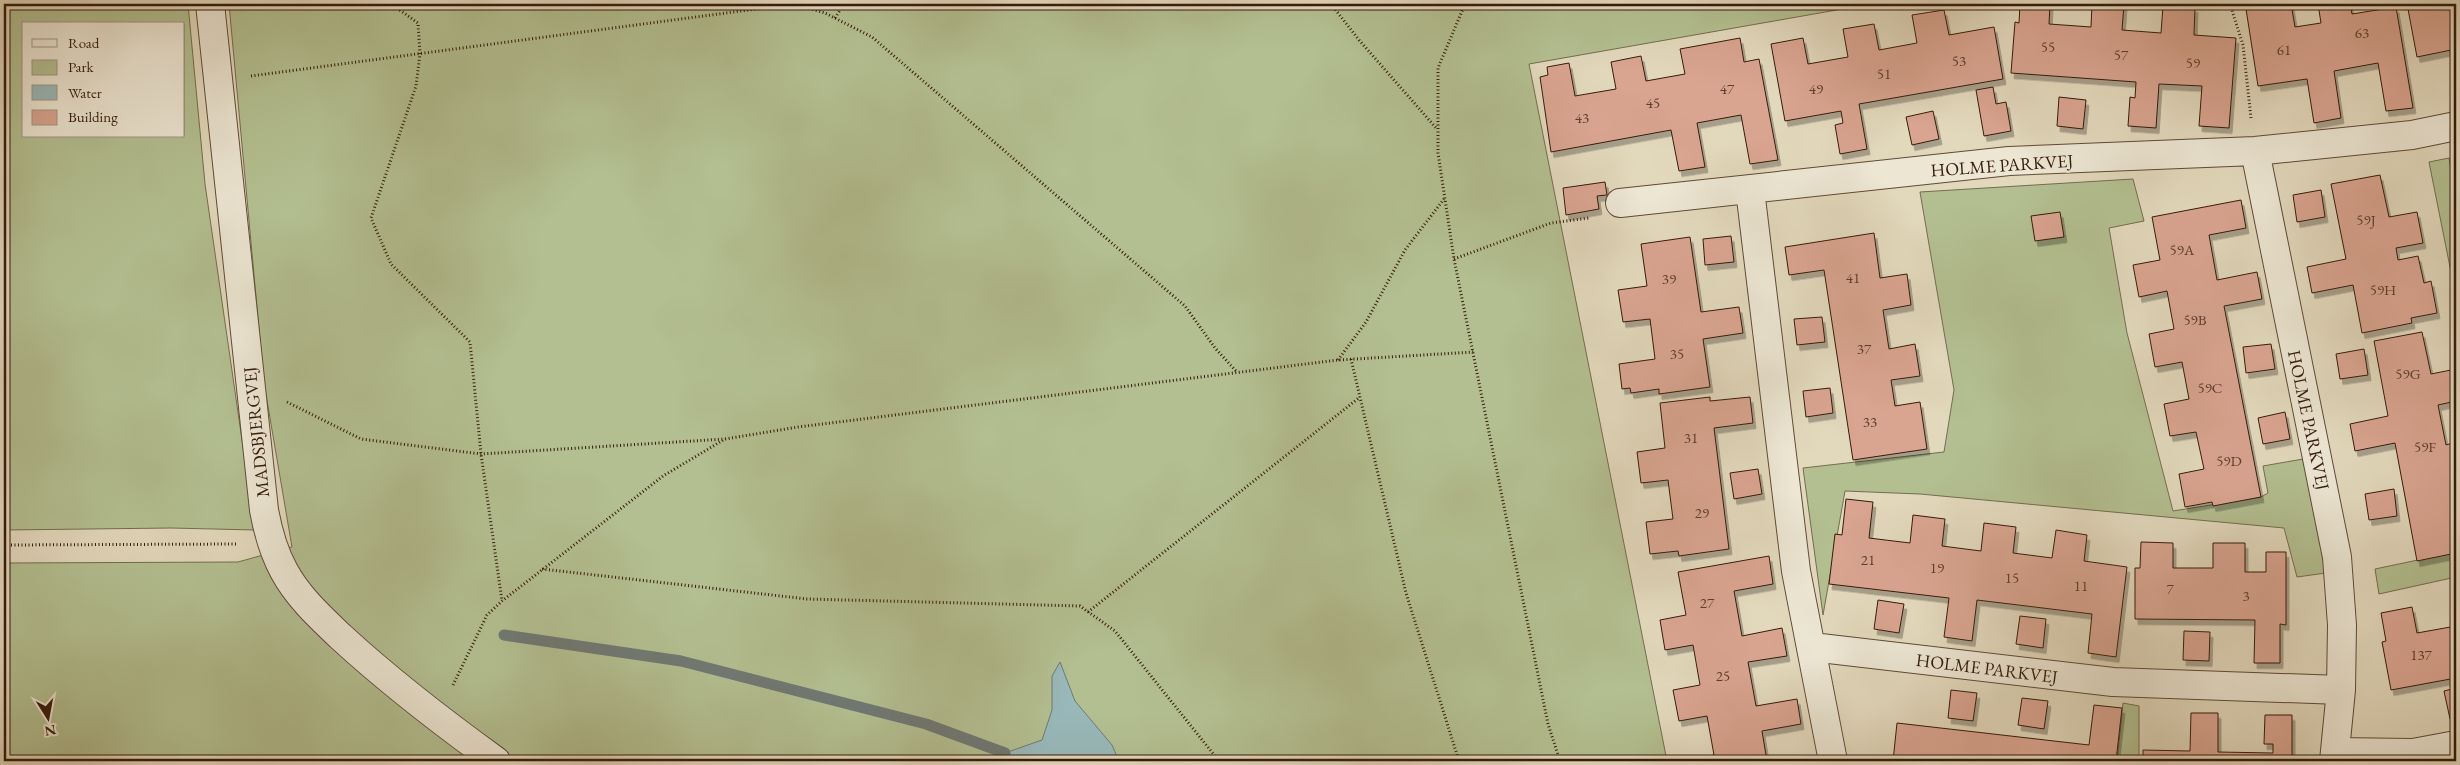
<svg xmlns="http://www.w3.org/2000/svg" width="2460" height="765" font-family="'EB Garamond',serif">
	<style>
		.green { fill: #b3bf91; stroke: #746d4e; fill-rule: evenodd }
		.water { fill: #98b8ba; stroke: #707974 }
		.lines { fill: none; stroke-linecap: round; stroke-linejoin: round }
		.stream { stroke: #707974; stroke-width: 11 }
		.building { fill: #d9a490; stroke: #351b0b; filter: url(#shadow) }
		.minor-casing { stroke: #604a37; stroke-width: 30 }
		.path { stroke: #351b0b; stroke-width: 3; stroke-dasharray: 1 2.5; stroke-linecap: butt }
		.minor { stroke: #ece6d3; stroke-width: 28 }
		.labels { text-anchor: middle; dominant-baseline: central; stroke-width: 4.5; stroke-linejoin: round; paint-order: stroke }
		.number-label { font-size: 15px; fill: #5e3d2c }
		.street-label { font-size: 18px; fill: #351b0b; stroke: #ece6d3 }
	</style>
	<defs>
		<filter id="shadow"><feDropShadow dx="3" dy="5.5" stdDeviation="0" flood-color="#0004"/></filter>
	</defs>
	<rect width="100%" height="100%" fill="#e2d8bc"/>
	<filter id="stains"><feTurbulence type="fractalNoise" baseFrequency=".004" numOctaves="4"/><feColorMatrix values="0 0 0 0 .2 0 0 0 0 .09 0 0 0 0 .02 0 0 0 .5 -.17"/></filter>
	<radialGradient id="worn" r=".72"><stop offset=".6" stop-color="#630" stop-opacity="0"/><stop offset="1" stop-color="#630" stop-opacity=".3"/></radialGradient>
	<path class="green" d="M 4,4 L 188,4 L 205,184 L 255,530 L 171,528 L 4,530 ZM 24,24 L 184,24 L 184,136 L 24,136 Z
		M 229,4 L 1871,4 L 1529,64 L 1667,761 L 16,761 L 4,753 L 4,563 L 238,562 L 292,547 L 264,383 Z
		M 2449,158 L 2456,195 L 2456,297 L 2429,162 Z
		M 2133,179 L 2144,221 L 2109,228 L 2127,333 L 2173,511 L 2261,497 L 2268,493 L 2263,466 L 2303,459 L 2326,573 L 2297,577 L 2284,528 L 1920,494 L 1845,491 L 1823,615 L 1803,468 L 1944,452 L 1954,390 L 1920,192 Z
		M 2456,552 L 2456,577 L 2379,594 L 2375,569 Z
		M 2123,703 L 2139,706 L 2139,761 L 2117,761 Z"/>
	<path class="water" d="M 1060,662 L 1075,701 L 1112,745 L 1119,761 L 1011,761 L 1005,753 L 1042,740 L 1052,710 L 1052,676 Z"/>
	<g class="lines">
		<path class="stream" d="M 504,635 L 681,661 L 926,724 L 1005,753"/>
	</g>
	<path class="building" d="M 2020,4 L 2050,4 L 2049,24 L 2091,27 L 2092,4 L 2124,4 L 2122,30 L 2161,33 L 2163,6 L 2195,7 L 2194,35 L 2236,38 L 2229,128 L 2199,126 L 2202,86 L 2159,84 L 2156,128 L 2128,126 L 2130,97 L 2135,98 L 2136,82 L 2011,73 L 2015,22 L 2019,23 Z
		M 2282,4 L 2291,4 L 2295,27 L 2321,23 L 2318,4 L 2350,4 L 2352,14 L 2396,7 L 2413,108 L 2386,111 L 2378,63 L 2334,71 L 2341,118 L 2314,123 L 2307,79 L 2258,86 L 2246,9 Z
		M 2411,4 L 2456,4 L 2456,49 L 2417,57 L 2408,9 L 2412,8 Z
		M 1944,10 L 1949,35 L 1994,27 L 2003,79 L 1859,104 L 1867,149 L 1840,154 L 1835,125 L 1843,123 L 1841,111 L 1785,121 L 1771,44 L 1803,38 L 1808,64 L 1848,57 L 1843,29 L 1874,24 L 1879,50 L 1917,43 L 1912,15 Z
		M 1740,38 L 1744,62 L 1759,59 L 1778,160 L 1750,164 L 1741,115 L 1697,123 L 1705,167 L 1679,171 L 1671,130 L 1551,152 L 1540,77 L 1548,75 L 1547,67 L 1569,63 L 1575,96 L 1616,89 L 1611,62 L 1641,56 L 1646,81 L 1685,74 L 1680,49 Z
		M 1993,87 L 1996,104 L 2006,102 L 2011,131 L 1984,136 L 1976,90 Z
		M 2059,97 L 2086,100 L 2083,129 L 2057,126 Z
		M 1933,111 L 1939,139 L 1912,145 L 1906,117 Z
		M 2380,175 L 2389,217 L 2417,212 L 2423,243 L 2396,248 L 2398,260 L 2418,256 L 2424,283 L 2431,281 L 2437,313 L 2411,318 L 2412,323 L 2362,333 L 2353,285 L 2312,293 L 2307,267 L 2346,259 L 2331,184 Z
		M 1605,182 L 1607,195 L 1597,196 L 1599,209 L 1566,215 L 1563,188 Z
		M 2321,190 L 2325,217 L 2297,222 L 2293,195 Z
		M 2241,200 L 2246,228 L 2209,235 L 2217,280 L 2257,272 L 2262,299 L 2224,306 L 2261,497 L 2213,506 L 2212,502 L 2185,507 L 2179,474 L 2204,469 L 2196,432 L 2170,436 L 2164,404 L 2189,399 L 2182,362 L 2155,367 L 2149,334 L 2174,329 L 2167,291 L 2139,297 L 2133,265 L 2160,260 L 2152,217 Z
		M 2060,212 L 2064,237 L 2035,241 L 2031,216 Z
		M 1874,233 L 1880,278 L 1907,274 L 1911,305 L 1883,310 L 1889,349 L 1915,344 L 1920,376 L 1891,380 L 1895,406 L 1920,402 L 1927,449 L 1853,460 L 1824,270 L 1789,275 L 1785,247 Z
		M 1731,236 L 1734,262 L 1705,265 L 1703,239 Z
		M 1690,237 L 1701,312 L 1739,307 L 1743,333 L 1703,339 L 1710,387 L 1659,394 L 1659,389 L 1631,393 L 1630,388 L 1622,389 L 1619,364 L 1655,359 L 1650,319 L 1623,322 L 1618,290 L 1647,286 L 1641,244 Z
		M 1822,317 L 1825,342 L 1797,345 L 1794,319 Z
		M 2422,332 L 2431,374 L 2456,369 L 2456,401 L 2438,405 L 2446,445 L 2456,442 L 2456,475 L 2453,475 L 2456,492 L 2456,553 L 2417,561 L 2395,443 L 2355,451 L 2350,424 L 2388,416 L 2374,341 Z
		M 2271,344 L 2275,369 L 2246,373 L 2243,347 Z
		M 2364,349 L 2368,375 L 2340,379 L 2336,354 Z
		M 1830,388 L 1833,413 L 1806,417 L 1803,391 Z
		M 1710,397 L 1710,401 L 1750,397 L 1753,423 L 1714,428 L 1729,549 L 1679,556 L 1678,551 L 1650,554 L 1646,522 L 1673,519 L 1668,480 L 1641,483 L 1637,452 L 1665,448 L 1660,403 Z
		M 2285,412 L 2290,439 L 2263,444 L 2258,418 Z
		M 1758,469 L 1762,494 L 1734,499 L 1730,473 Z
		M 2394,489 L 2397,516 L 2369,520 L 2365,494 Z
		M 1846,499 L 1873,502 L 1869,538 L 1910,543 L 1913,515 L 1945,519 L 1942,546 L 1981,551 L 1984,523 L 2016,527 L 2013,553 L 2052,558 L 2056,530 L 2087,535 L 2084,561 L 2127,567 L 2116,657 L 2088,653 L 2092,614 L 1977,600 L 1972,641 L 1944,637 L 1949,598 L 1829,584 L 1835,534 L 1842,535 Z
		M 2141,542 L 2173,543 L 2173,568 L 2213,568 L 2213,543 L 2245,543 L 2245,572 L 2266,572 L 2266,552 L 2286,552 L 2286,625 L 2280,624 L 2280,663 L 2254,663 L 2255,620 L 2135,619 L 2135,568 L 2140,568 Z
		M 1769,556 L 1773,584 L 1734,591 L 1742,636 L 1782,628 L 1787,656 L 1748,662 L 1756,706 L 1797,699 L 1801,724 L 1762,731 L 1767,761 L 1687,761 L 1714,755 L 1707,716 L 1679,721 L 1673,690 L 1700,685 L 1693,645 L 1665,650 L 1660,620 L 1686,615 L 1678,572 Z
		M 2456,597 L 2456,625 L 2451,598 Z
		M 1878,600 L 1904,604 L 1899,633 L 1874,629 Z
		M 2412,607 L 2417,633 L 2456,626 L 2456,678 L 2391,690 L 2382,642 L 2386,641 L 2381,613 Z
		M 2020,616 L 2046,619 L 2043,648 L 2016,644 Z
		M 2184,631 L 2210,632 L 2209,661 L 2183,660 Z
		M 2456,688 L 2456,718 L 2450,719 L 2444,691 Z
		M 1951,690 L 1977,693 L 1973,721 L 1948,718 Z
		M 2022,698 L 2048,701 L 2044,729 L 2018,725 Z
		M 2094,705 L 2122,708 L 2116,761 L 1893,761 L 1897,723 L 2089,745 Z
		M 2191,713 L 2218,713 L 2218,752 L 2273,753 L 2273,744 L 2264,744 L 2265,715 L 2292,715 L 2292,761 L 2143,761 L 2143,750 L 2190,751 Z"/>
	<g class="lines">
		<defs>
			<path id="minor" d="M 210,4 L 264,510 C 268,532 273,551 284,571 C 298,597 320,617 341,637 C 390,682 442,722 496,761
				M 2255,151 L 2337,557 L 2342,625 L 2341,690 L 2334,761
				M 1750,190 L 1796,571 L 1833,761
				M 1620,203 L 2009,161 L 2255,151 L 2412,135 L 2456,126
				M 1812,647 L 2113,682 L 2341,690
				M 2335,752 L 2413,753 L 2456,745"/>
		</defs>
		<use href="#minor" class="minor-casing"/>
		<path class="path" d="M 391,4 L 418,23 L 420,54 L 416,86 L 371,218 L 391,264 L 470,342 L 481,454 L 502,601
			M 1331,4 L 1359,40 L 1437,129
			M 1465,4 L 1438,68 L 1438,153 L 1454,259 L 1548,724 L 1560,761
			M 2230,4 L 2243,45 L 2251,118
			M 835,18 L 844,4
			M 251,76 L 794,4 L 825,13 L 872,37 L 1185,306 L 1215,348 L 1236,371
			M 1454,259 L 1551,223 L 1589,218
			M 1351,359 L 1406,593 L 1459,761
			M 1338,360 L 1366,322 L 1405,250 L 1444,199
			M 287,402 L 361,439 L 481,454 L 725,439
			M 4,545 L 238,544
			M 542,569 L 807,599 L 1080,606 L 1115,631 L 1219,761
			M 1088,612 L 1360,397
			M 453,685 L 487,615 L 502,601 L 663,476 L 725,439 L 798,427 L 1338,360 L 1474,352"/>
		<use href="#minor" class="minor"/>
	</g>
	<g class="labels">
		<g class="number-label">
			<text x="2362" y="32">63</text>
			<text x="2048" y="46">55</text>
			<text x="2284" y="49">61</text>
			<text x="2121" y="54">57</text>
			<text x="1959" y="60">53</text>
			<text x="2193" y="62">59</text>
			<text x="1884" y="73">51</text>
			<text x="1727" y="88">47</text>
			<text x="1816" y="88">49</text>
			<text x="1653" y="102">45</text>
			<text x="1582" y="117">43</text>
			<text x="2366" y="219">59J</text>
			<text x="2182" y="249">59A</text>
			<text x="1853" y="277">41</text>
			<text x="1669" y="278">39</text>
			<text x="2383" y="289">59H</text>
			<text x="2195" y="319">59B</text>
			<text x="1864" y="348">37</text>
			<text x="1677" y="353">35</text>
			<text x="2408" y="373">59G</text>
			<text x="2210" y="387">59C</text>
			<text x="1870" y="421">33</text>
			<text x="1691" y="437">31</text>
			<text x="2425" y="446">59F</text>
			<text x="2229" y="460">59D</text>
			<text x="1702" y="512">29</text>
			<text x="1868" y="559">21</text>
			<text x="1937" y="567">19</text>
			<text x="2012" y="577">15</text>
			<text x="2081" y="585">11</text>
			<text x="2170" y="588">7</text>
			<text x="2246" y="595">3</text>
			<text x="1707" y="602">27</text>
			<text x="2421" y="654">137</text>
			<text x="1723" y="675">25</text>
		</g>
		<g class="street-label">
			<text transform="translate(2002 165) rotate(-4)">HOLME PARKVEJ</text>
			<text transform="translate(2309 420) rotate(78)">HOLME PARKVEJ</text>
			<text transform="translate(256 432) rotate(-96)">MADSBJERGVEJ</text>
			<text transform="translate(1987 668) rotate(7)">HOLME PARKVEJ</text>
		</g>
	</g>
	<rect width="2460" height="765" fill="none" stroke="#e2d8bc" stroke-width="20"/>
	<rect x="5" y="5" width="2450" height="755" fill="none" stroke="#351b0b" stroke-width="2.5"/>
	<rect x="10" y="10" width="2440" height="745" fill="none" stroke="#351b0b"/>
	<rect x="22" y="22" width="162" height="115" fill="#ece6d3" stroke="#a39583"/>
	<rect x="32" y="39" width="25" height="8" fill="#ece6d3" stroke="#a39583"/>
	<text x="68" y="48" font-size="15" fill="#351b0b">Road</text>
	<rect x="32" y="60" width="25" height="15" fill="#b3bf91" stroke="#a39583"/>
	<text x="68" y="72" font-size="15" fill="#351b0b">Park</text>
	<rect x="32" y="85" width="25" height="15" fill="#98b8ba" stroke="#a39583"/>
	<text x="68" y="98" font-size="15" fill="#351b0b">Water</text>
	<rect x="32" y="110" width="25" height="15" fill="#d9a490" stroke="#a39583"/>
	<text x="68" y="122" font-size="15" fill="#351b0b">Building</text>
	<g transform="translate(48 718) rotate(169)" stroke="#ece6d3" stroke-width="4" paint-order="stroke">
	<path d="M0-4L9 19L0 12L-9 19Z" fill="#351b0b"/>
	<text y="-8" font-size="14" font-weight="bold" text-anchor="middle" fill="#351b0b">N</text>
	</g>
	<rect width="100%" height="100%" filter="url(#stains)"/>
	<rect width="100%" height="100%" fill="url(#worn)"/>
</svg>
